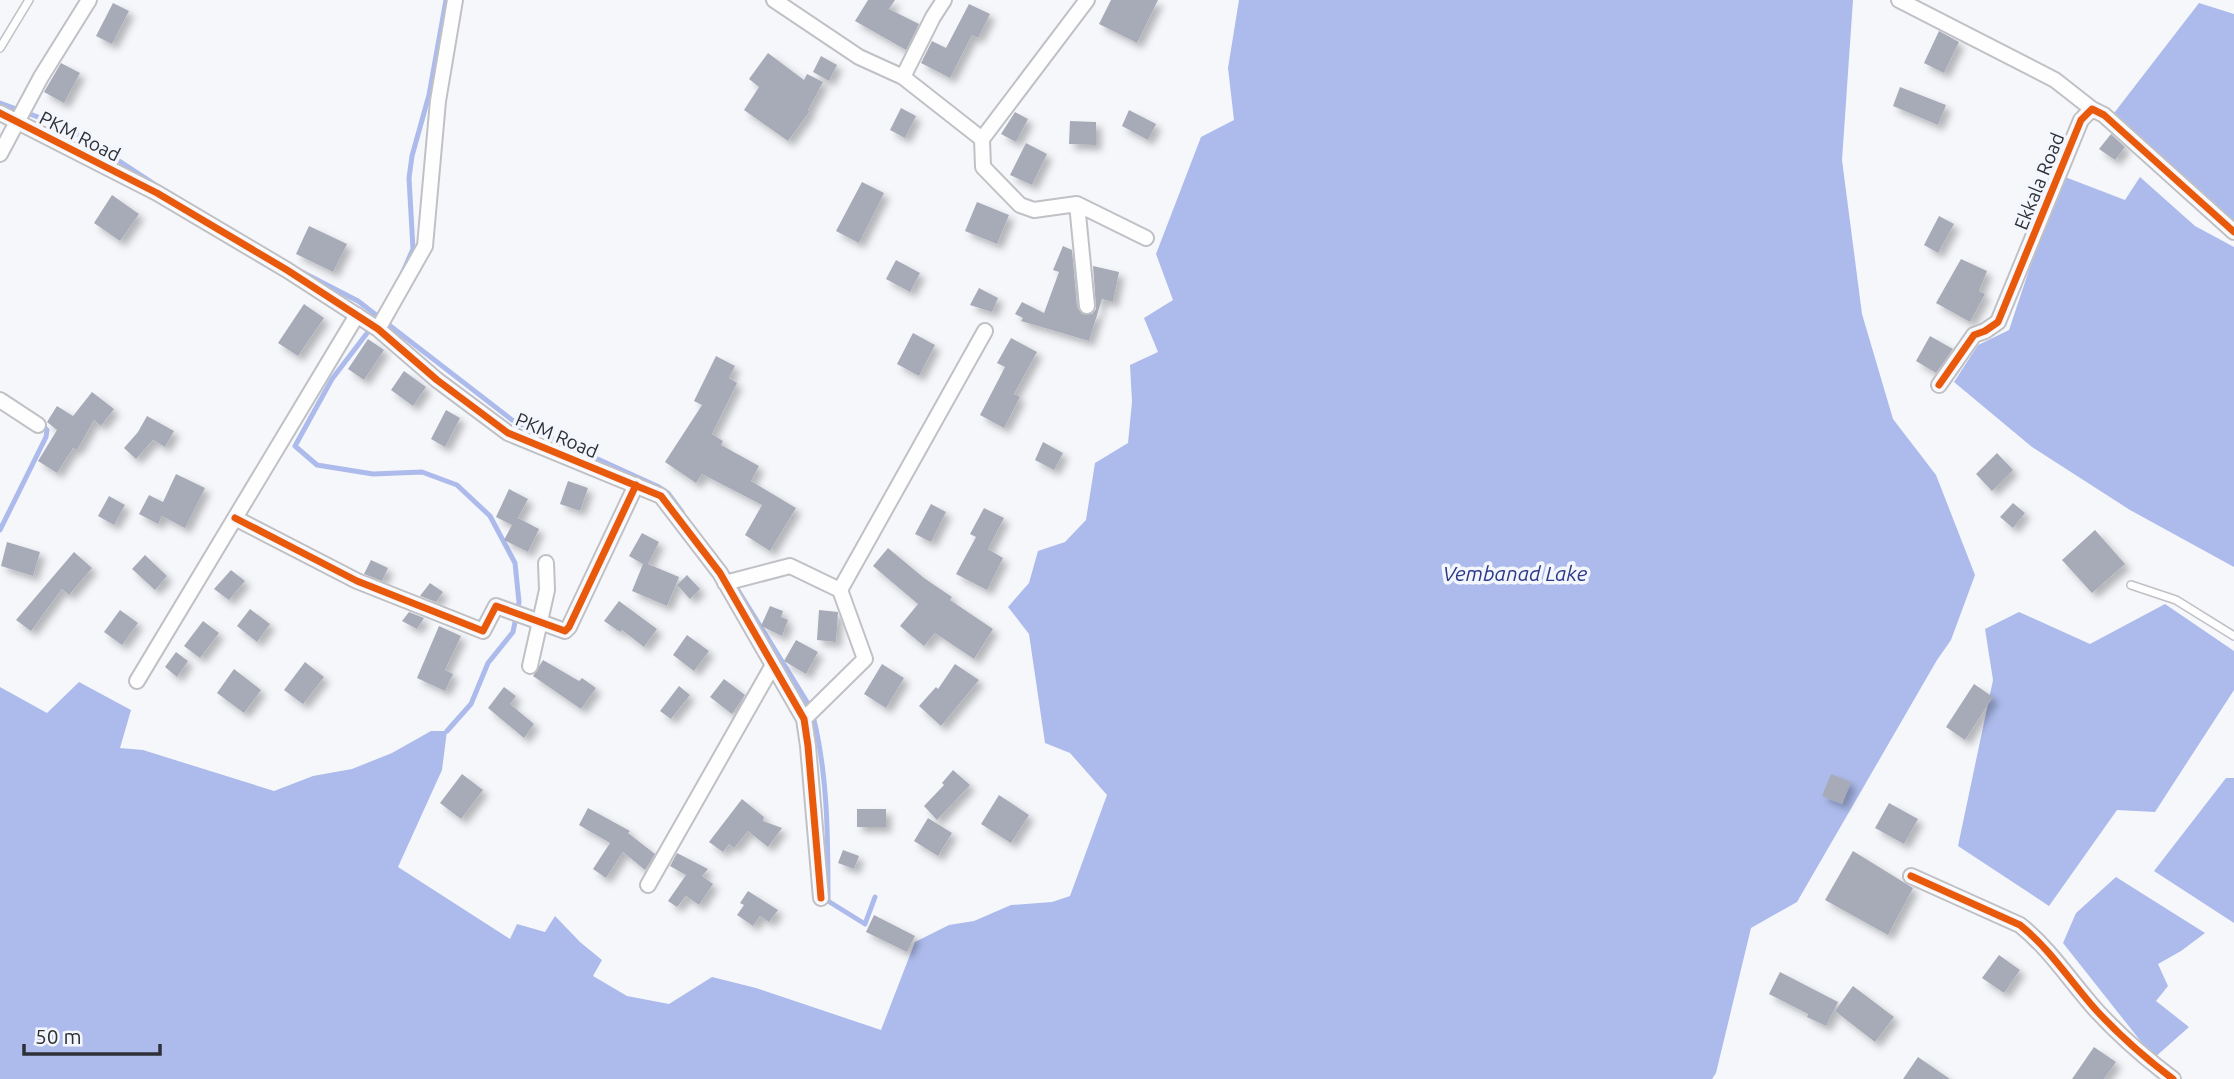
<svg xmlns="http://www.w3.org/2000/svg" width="2234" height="1079" font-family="Ubuntu,sans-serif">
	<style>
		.water { fill: #acbbec }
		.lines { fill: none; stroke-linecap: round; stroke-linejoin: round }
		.stream { stroke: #acbbec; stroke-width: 5 }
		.building { fill: #a7abb8; filter: url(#shadow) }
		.lane-casing { stroke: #c0c1c6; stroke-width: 10 }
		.street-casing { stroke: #c0c1c6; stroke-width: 18 }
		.lane { stroke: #fefefe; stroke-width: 7 }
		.street { stroke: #fefefe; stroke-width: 14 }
		.cycleway-casing { stroke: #f4f6fd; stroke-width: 11 }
		.cycleway { stroke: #e8590c; stroke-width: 7 }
		.labels { text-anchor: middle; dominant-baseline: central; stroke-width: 7; stroke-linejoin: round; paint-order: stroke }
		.street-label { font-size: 19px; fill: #2e3037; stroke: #f4f6fd }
		.water-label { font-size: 21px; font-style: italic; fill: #2c3a89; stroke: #f4f6fd }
	</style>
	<defs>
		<filter id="shadow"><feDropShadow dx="5.5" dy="5.5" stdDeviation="3.5" flood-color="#0004"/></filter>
	</defs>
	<rect width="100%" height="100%" fill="#f6f7fb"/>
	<path class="water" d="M 1239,0 L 1853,0 L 1842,160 L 1862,314 L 1893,419 L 1936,475 L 1975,575 L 1951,640 L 1937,660 L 1797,902 L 1751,928 L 1716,1073 L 1712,1079 L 0,1079 L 0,687 L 47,713 L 79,682 L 131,710 L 120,748 L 143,750 L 274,791 L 313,776 L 352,769 L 392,753 L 431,731 L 447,731 L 442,770 L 398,867 L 510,939 L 517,924 L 545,932 L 555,916 L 580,942 L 602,960 L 593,976 L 627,996 L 669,1004 L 712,977 L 756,988 L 881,1030 L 915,942 L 949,925 L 974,921 L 1011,905 L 1052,902 L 1070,896 L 1107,795 L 1070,753 L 1045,743 L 1029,634 L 1008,607 L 1029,583 L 1038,551 L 1065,542 L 1086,520 L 1095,463 L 1128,443 L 1132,402 L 1130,365 L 1158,352 L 1144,318 L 1173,300 L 1156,254 L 1201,137 L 1234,120 L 1228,68 Z
		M 2199,3 L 2234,14 L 2234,225 L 2111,117 Z
		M 2065,177 L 2125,200 L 2140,177 L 2195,226 L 2234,247 L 2234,567 L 2130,510 L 2032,447 L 1954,382 L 1978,345 L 2009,330 L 2036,249 Z
		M 2165,604 L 2234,651 L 2234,690 L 2155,812 L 2117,810 L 2049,906 L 1958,846 L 1993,680 L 1985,629 L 2019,612 L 2090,644 Z
		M 2226,778 L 2234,778 L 2234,923 L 2154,871 Z
		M 2116,877 L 2205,933 L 2181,951 L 2158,964 L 2168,986 L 2156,1001 L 2189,1027 L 2154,1058 L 2063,943 L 2076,913 Z"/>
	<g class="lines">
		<path class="stream" d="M 0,103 L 57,124 L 87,140 L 159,187
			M 300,271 L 358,301 L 512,420 L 659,487 L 668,493 L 682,512
			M 402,274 L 413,249 L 409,178 L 412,156 L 429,95 L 446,0
			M 371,328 L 332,379 L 295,446 L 317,465 L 373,474 L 422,472 L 457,485 L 490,516 L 515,563 L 519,602 L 513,632 L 488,663 L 471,704 L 447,731
			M 0,530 L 46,437 L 47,430 L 40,423
			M 733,582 L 812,710
			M 814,720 C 828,778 828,842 828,901 L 865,924 L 875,897"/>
	</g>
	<path class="building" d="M 868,0 L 895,0 L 889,9 L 919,24 L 906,50 L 855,21 Z
		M 1111,0 L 1158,0 L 1137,43 L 1099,24 Z
		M 113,3 L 129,11 L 112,44 L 96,36 Z
		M 969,4 L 990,14 L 978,38 L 972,35 L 950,78 L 921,63 L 932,41 L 946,48 Z
		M 1939,31 L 1959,42 L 1944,73 L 1924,63 Z
		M 768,53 L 804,80 L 807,74 L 823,82 L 808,110 L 810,111 L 788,141 L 744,110 L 759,87 L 749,79 Z
		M 821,56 L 837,65 L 829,81 L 813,72 Z
		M 61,63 L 80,73 L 64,103 L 44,92 Z
		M 1900,87 L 1946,105 L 1938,125 L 1893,106 Z
		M 901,108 L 916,116 L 905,138 L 890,130 Z
		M 1129,110 L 1156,124 L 1148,140 L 1122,126 Z
		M 1015,112 L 1028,119 L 1016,142 L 1001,134 Z
		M 1070,121 L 1096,122 L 1096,145 L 1069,144 Z
		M 2111,134 L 2125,147 L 2115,160 L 2099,149 Z
		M 1026,143 L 1047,154 L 1032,185 L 1010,175 Z
		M 862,182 L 884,193 L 859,243 L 836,231 Z
		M 112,195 L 139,214 L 120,241 L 94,223 Z
		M 977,202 L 1009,215 L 997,244 L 965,231 Z
		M 1939,216 L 1954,224 L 1938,253 L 1924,245 Z
		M 309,226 L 347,244 L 333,272 L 296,254 Z
		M 1063,246 L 1072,250 L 1077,307 L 1082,314 L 1092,314 L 1096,309 L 1093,266 L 1119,272 L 1113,302 L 1102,299 L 1089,341 L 1021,321 L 1023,318 L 1015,314 L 1022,302 L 1044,313 L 1059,272 L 1053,270 Z
		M 1961,259 L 1987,271 L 1979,291 L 1985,294 L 1970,322 L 1936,303 Z
		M 896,260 L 920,273 L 910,292 L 886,279 Z
		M 979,288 L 998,298 L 992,312 L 970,305 Z
		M 304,304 L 324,318 L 298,356 L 278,343 Z
		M 913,333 L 935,345 L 919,376 L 897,364 Z
		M 1930,336 L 1953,349 L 1936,373 L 1916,361 Z
		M 1011,338 L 1037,352 L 1014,394 L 1020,397 L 1004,428 L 980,415 L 1005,367 L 997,363 Z
		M 368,339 L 384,350 L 364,380 L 348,369 Z
		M 716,356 L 735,366 L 729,378 L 737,383 L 712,434 L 723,441 L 721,445 L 759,466 L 751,481 L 796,508 L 770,551 L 745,535 L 762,505 L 702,474 L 696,483 L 665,462 L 702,405 L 694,401 Z
		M 404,371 L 426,387 L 413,406 L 391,390 Z
		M 92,392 L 114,409 L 101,426 L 94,420 L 77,450 L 73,448 L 57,473 L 38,461 L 57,430 L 47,422 L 57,406 L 73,416 Z
		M 446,410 L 460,418 L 445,447 L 431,439 Z
		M 147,416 L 174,431 L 165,447 L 153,440 L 136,459 L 124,448 L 138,432 Z
		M 1043,442 L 1063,453 L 1054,470 L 1035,460 Z
		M 1997,453 L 2013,470 L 1992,491 L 1976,474 Z
		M 176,474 L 205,488 L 185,528 L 162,516 L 158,524 L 139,514 L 149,495 L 163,502 Z
		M 568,481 L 588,488 L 580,511 L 560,504 Z
		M 509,489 L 528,499 L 518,518 L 539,529 L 528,552 L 504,540 L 512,525 L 496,517 Z
		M 109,496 L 125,505 L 114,525 L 98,516 Z
		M 2013,503 L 2025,513 L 2013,528 L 2000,517 Z
		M 931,504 L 946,512 L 931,542 L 915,534 Z
		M 984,508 L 1004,518 L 988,549 L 1003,558 L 987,590 L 956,574 L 976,537 L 970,534 Z
		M 2095,530 L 2125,564 L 2092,593 L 2062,560 Z
		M 642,533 L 659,542 L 648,564 L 679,577 L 667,606 L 632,591 L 643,564 L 629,556 Z
		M 7,542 L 40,552 L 33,576 L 1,566 Z
		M 888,548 L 924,578 L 952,597 L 950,600 L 993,629 L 974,659 L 935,633 L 924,646 L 900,626 L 918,604 L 873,566 Z
		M 74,552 L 92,568 L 69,595 L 62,589 L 31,631 L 16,620 Z
		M 145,555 L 167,576 L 155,590 L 132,569 Z
		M 371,560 L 388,568 L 382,581 L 364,574 Z
		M 231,570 L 245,581 L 229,600 L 214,589 Z
		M 687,575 L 700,589 L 690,599 L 677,585 Z
		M 430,583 L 443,592 L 436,602 L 420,596 Z
		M 619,601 L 657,629 L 644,647 L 622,630 L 620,632 L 604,621 Z
		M 770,606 L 783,611 L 781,617 L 788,620 L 782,636 L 761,626 Z
		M 250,609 L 270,624 L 257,642 L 237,626 Z
		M 120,610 L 138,623 L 122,645 L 104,632 Z
		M 819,610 L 838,612 L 836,642 L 817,640 Z
		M 409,612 L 424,618 L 417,629 L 402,621 Z
		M 203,621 L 219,633 L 200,658 L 184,646 Z
		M 439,626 L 461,636 L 445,670 L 453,674 L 445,691 L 417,678 Z
		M 687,635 L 709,651 L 694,671 L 673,655 Z
		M 796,640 L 818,652 L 806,674 L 784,661 Z
		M 176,652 L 188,661 L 177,677 L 165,667 Z
		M 543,660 L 579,681 L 582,678 L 596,688 L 581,709 L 533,676 Z
		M 305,662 L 324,677 L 303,704 L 284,690 Z
		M 882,664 L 904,678 L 886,708 L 864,694 Z
		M 955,664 L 979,680 L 941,726 L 919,706 L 936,687 L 938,689 Z
		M 234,669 L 261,690 L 244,713 L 217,693 Z
		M 724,679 L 745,695 L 732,714 L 710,697 Z
		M 1974,684 L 1993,697 L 1965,740 L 1946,727 Z
		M 679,686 L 690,695 L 671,719 L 660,711 Z
		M 504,687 L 516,696 L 510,704 L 534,724 L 524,738 L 488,708 Z
		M 953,770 L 970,785 L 937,820 L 924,806 L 944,785 L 942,783 Z
		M 462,774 L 483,790 L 461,819 L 440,803 Z
		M 1831,774 L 1851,782 L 1842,804 L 1822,796 Z
		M 999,795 L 1029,815 L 1011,843 L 981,824 Z
		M 742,799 L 764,817 L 763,821 L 782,828 L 768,847 L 748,831 L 734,848 L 729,844 L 723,852 L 709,842 Z
		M 1889,803 L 1918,819 L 1904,844 L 1875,828 Z
		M 588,808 L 630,831 L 628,833 L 655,854 L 645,870 L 623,852 L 606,878 L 593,869 L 610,843 L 579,825 Z
		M 857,809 L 886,809 L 886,827 L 857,827 Z
		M 928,818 L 952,833 L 938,856 L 914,841 Z
		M 843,850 L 859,856 L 854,869 L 838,863 Z
		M 1853,851 L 1913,888 L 1888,935 L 1825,900 Z
		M 677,853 L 708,869 L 702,876 L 713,884 L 699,905 L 686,896 L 677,907 L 668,901 L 686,875 L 670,866 Z
		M 748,891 L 778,910 L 769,922 L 760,916 L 753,926 L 737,915 L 744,905 L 740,903 Z
		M 874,915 L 915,936 L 907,952 L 866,932 Z
		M 1999,955 L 2020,970 L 2004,993 L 1982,978 Z
		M 1780,972 L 1838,1002 L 1826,1026 L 1807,1017 L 1808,1014 L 1769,994 Z
		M 1853,986 L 1894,1017 L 1875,1042 L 1835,1011 Z
		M 2094,1047 L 2116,1062 L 2104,1079 L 2072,1079 Z
		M 1918,1057 L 1950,1079 L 1903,1079 Z"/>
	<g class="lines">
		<defs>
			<path id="lane" d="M 0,48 L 29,0
				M 2131,585 L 2176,600 L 2234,636"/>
			<path id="street" d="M 774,0 L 859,57 L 903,77 L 933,17 L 944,0
				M 1899,0 L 2055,80 L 2092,109
				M 903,77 L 982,139 L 983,167 L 1020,205 L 1034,210 L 1077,204 L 1146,238
				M 0,113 L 157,193 L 287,270 L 378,329 L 437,380 L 508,433 L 661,496 L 720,573 L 804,719 L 808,746 L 821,898
				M 982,139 L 1087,0
				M 0,154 L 41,77 L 89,0
				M 1077,204 L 1087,306
				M 378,329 L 425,246 L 438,101 L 455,0
				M 1939,385 L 1974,335 L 1985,331 L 1998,322 L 2081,120 L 2092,109 L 2104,115 L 2234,232
				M 0,400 L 38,425
				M 235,518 L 357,581 L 483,631 L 496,606 L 565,631 L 569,627 L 636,485
				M 725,583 L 790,566 L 840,590 L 985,331
				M 530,666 L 547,590 L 546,563
				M 137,681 L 357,315
				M 804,719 L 865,659 L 840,590
				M 1911,876 L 2020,925 C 2050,949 2071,982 2096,1010 C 2120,1036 2145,1058 2173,1079
				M 648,885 L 773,665"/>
		</defs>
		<use href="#lane" class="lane-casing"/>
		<use href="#street" class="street-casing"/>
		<use href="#lane" class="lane"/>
		<use href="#street" class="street"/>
		<defs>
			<path id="cycleway" d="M 0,113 L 157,193 L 287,270 L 378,329 L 437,380 L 508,433 L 661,496 L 720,573 L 804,719 L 808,746 L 821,898
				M 1939,385 L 1974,335 L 1985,331 L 1998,322 L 2081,120 L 2092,109 L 2104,115 L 2234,232
				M 235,518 L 357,581 L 483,631 L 496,606 L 565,631 L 569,627 L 636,485
				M 1911,876 L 2020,925 C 2050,949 2071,982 2096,1010 C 2120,1036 2145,1058 2173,1079"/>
		</defs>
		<use href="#cycleway" class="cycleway-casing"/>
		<use href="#cycleway" class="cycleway"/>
	</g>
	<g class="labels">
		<g class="street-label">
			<text transform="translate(80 136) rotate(27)">PKM Road</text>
			<text transform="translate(2039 181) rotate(-68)">Ekkala Road</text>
			<text transform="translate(557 435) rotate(23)">PKM Road</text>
		</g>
		<g class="water-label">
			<text x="1515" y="573">Vembanad Lake</text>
		</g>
	</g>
	<path d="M24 1044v10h136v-10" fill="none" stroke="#2e3037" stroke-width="3.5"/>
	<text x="35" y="1044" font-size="21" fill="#2e3037" stroke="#f4f6fd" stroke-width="5" paint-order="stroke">50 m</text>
</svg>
